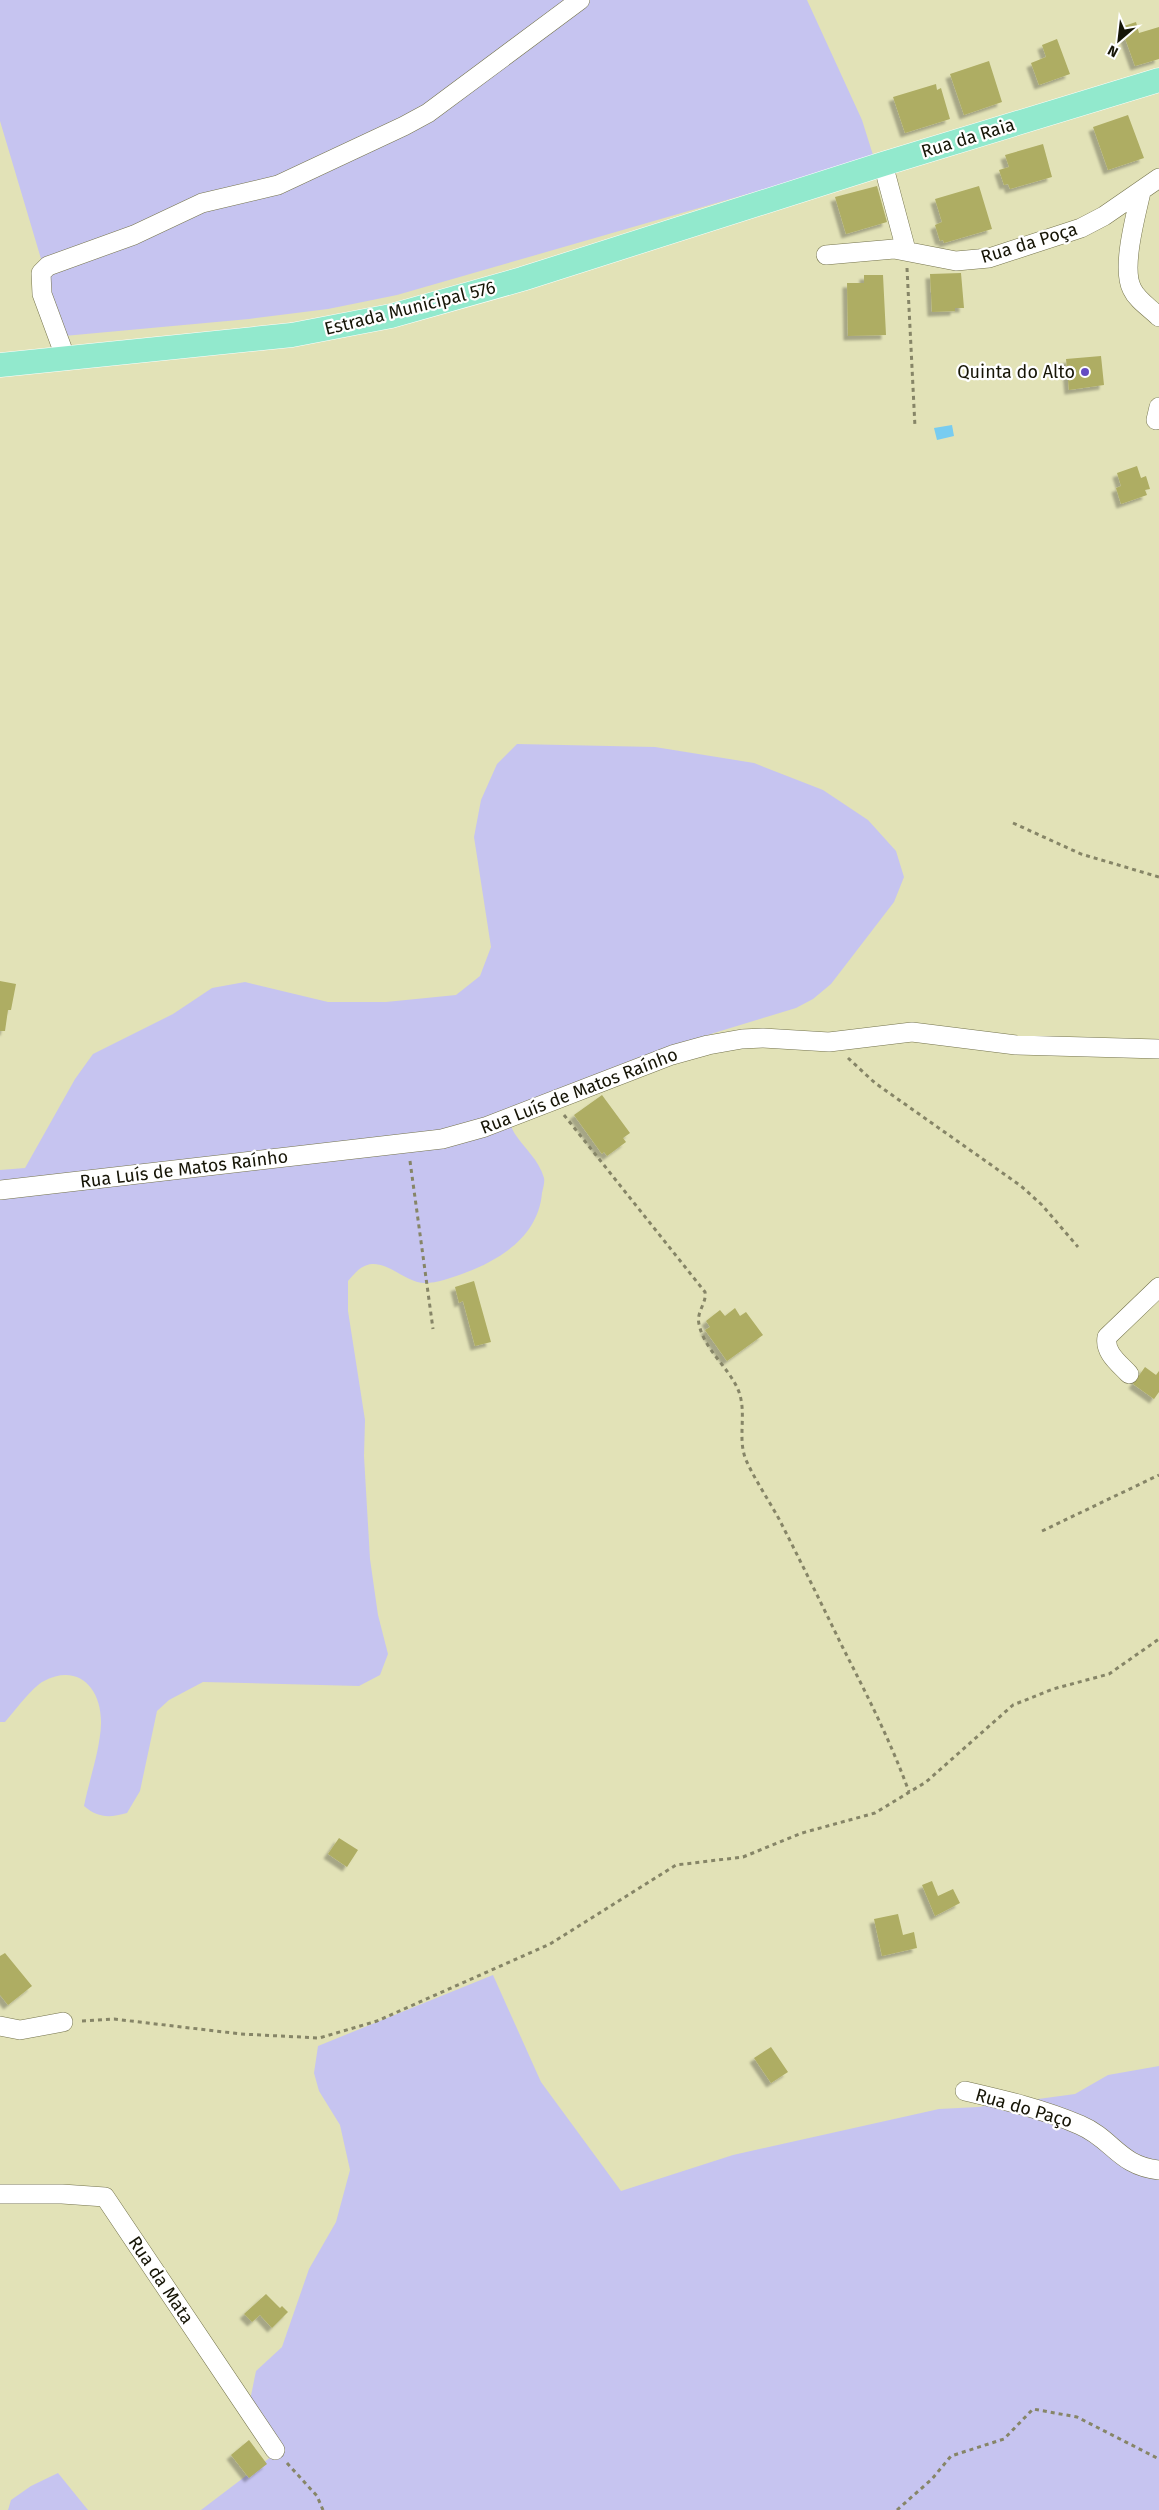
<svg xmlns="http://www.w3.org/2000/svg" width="1159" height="2510" font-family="'Fira Sans',sans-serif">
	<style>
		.green { fill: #c6c4f0 }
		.water { fill: #78ccf0 }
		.building { fill: #aead63; filter: url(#shadow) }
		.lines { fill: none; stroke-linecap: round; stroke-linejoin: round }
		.minor-casing { stroke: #74734c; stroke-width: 20 }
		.major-casing { stroke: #fff; stroke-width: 25 }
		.path { stroke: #868567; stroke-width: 3; stroke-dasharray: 4 4; stroke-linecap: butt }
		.minor { stroke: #fff; stroke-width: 19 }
		.major { stroke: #92e9cd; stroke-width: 24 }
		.poi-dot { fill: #644bc3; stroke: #fff; stroke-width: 2 }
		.labels { text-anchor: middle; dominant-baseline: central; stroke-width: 4.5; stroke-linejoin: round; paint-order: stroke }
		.street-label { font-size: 18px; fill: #161506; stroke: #fff }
		.poi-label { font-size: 18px; fill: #161506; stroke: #fff; text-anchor: end }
	</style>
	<defs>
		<filter id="shadow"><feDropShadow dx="-4.5" dy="4.5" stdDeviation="1" flood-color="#0004"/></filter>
	</defs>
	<rect width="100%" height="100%" fill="#e2e2b7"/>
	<path class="green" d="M 0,0 L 807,0 L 862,120 L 873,155 L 786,183 L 397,295 L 328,309 L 249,319 L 64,336 L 0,121 Z
		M 517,744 L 655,747 L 754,763 L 823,790 L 868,820 L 896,851 L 904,877 L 894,902 L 831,984 L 813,999 L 796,1008 L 714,1033 L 619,1066 L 507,1113 C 509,1119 511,1128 515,1134 C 525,1149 539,1160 544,1178 C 545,1182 543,1188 542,1193 C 538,1237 500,1260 462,1274 C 451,1278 437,1283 425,1283 C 406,1283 391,1263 372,1264 C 361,1265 355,1273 348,1281 L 348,1311 L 365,1420 L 364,1456 L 370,1559 L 378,1615 L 388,1654 L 380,1675 L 359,1686 L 203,1682 L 169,1700 L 157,1711 L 140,1791 L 127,1813 C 109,1818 98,1818 84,1806 C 89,1780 100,1751 101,1724 C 102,1688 78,1663 44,1681 C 32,1687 14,1712 5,1722 L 0,1722 L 0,1170 L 25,1168 L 75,1079 L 93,1054 L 173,1014 L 212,988 L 245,982 L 328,1002 L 386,1002 L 456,995 L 480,976 L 491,947 L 474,837 L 481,800 L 497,764 Z
		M 493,1975 L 541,2082 L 621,2191 L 733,2155 L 939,2109 L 978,2107 L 1075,2094 L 1108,2075 L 1159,2066 L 1159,2510 L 201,2510 L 272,2456 L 247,2415 L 256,2371 L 282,2347 L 309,2269 L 336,2222 L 350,2170 L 340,2125 L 319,2091 L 314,2073 L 318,2046 Z
		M 58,2473 L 88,2510 L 8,2510 L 11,2500 L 31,2486 Z"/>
	<path class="water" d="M 952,425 L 954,436 L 937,440 L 934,428 Z"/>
	<path class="building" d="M 1136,22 L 1139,33 L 1159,27 L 1159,59 L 1135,66 L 1121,27 Z
		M 1057,39 L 1070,74 L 1039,85 L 1031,63 L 1046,57 L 1042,45 Z
		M 989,61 L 1002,102 L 964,115 L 950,74 Z
		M 936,84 L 937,90 L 941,88 L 950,119 L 905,133 L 893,97 Z
		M 1128,115 L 1144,158 L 1108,170 L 1093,127 Z
		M 1043,144 L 1052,177 L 1010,189 L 1008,184 L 1004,185 L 999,170 L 1009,167 L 1005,155 Z
		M 877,186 L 887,222 L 846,234 L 835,197 Z
		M 979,186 L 992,229 L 944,243 L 943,240 L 940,241 L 935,225 L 942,222 L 935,199 Z
		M 961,273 L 964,308 L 955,308 L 955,311 L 932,312 L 930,274 Z
		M 864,275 L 883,275 L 886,335 L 848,336 L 847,283 L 864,283 Z
		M 1101,356 L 1104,385 L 1069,390 L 1066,359 Z
		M 1137,466 L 1141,478 L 1146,476 L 1150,489 L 1145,490 L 1147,495 L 1121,504 L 1116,488 L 1121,486 L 1117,473 Z
		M 0,981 L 16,984 L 11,1010 L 8,1010 L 5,1031 L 0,1031 Z
		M 602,1095 L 630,1133 L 623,1138 L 626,1142 L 607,1156 L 604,1152 L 602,1154 L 574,1115 Z
		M 474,1281 L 491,1342 L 475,1346 L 463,1301 L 459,1303 L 455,1287 Z
		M 735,1308 L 740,1316 L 746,1312 L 763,1335 L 727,1361 L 705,1330 L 710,1327 L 706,1321 L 720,1310 L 725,1316 Z
		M 1145,1367 L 1156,1375 L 1159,1371 L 1159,1392 L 1154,1399 L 1133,1384 Z
		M 339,1838 L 358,1850 L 347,1867 L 328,1854 Z
		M 932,1881 L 938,1896 L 953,1889 L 960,1903 L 935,1916 L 922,1885 Z
		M 898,1914 L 903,1935 L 914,1932 L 917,1948 L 882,1956 L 874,1919 Z
		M 5,1953 L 32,1986 L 8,2005 L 0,1995 L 0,1956 Z
		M 771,2047 L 788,2072 L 771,2083 L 754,2058 Z
		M 266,2294 L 280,2308 L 282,2306 L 288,2312 L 272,2328 L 260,2315 L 252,2322 L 244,2314 Z
		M 249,2440 L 267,2464 L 249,2478 L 231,2455 Z"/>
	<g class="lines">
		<defs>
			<path id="minor" d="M 883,164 L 906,250
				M 1141,192 C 1136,215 1121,268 1132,289 C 1137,300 1150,308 1159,317
				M 826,255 L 894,249 L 956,261 L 989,258 L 1081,228 L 1104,216 L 1159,178
				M 66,359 L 42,294 L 41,273 L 48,266 L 134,235 L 202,203 L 278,185 L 404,126 L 428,113 L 580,0
				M 1156,420 L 1159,407
				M 0,1190 L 442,1139 L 485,1127 L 672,1055 L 708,1045 L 742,1039 L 763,1038 L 829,1042 L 912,1032 L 1016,1045 L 1159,1049
				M 1129,1374 C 1120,1364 1104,1353 1107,1337 L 1159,1287
				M 0,2026 L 20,2030 L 63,2022
				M 965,2091 C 1004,2100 1043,2109 1080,2125 C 1113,2139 1119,2166 1159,2170
				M 0,2194 L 62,2194 L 105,2197 L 275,2450"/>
			<path id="major" d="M 0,365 L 292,335 L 391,316 L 522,279 L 883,164 L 1159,80"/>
		</defs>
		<use href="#minor" class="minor-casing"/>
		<use href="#major" class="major-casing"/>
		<path class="path" d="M 907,268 L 915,427
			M 1013,823 L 1081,854 L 1159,877
			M 848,1058 L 875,1083 L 1021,1186 L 1042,1205 L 1078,1247
			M 564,1115 L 705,1292 C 707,1303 696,1312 699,1324 C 704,1350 730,1368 739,1392 C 747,1415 737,1438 746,1460 C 755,1480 768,1499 779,1519 C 801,1562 822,1605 843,1648 C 867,1695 891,1742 909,1792
			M 410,1161 L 433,1329
			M 1042,1531 L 1159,1475
			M 82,2021 L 114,2019 L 241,2034 L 319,2038 L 377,2021 L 550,1944 L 676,1865 L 743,1857 L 802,1833 L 875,1813 L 926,1782 L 1013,1705 L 1053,1689 L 1109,1674 L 1159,1639
			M 287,2463 L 317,2496 L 323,2510
			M 897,2510 L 932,2479 L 951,2456 L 1004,2439 L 1033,2409 L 1077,2417 L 1159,2459"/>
		<use href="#minor" class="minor"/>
		<use href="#major" class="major"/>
	</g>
	<circle class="poi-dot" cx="1085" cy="372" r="5"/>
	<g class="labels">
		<g class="street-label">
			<text transform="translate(968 138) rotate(-17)">Rua da Raia</text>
			<text transform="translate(1029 243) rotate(-17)">Rua da Poça</text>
			<text transform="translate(410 308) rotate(-14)">Estrada Municipal 576</text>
			<text transform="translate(579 1091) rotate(-21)">Rua Luís de Matos Raínho</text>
			<text transform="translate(184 1169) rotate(-7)">Rua Luís de Matos Raínho</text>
			<text transform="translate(1024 2108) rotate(16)">Rua do Paço</text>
			<text transform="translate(161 2280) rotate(56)">Rua da Mata</text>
		</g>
		<g class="poi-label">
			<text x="1075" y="372">Quinta do Alto</text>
		</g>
	</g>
	<g transform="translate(1119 40) rotate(208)" stroke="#ffffff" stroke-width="4" paint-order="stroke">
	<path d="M0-4L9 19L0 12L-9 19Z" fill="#161506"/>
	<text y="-8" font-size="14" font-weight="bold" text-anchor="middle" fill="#161506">N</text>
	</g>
</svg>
